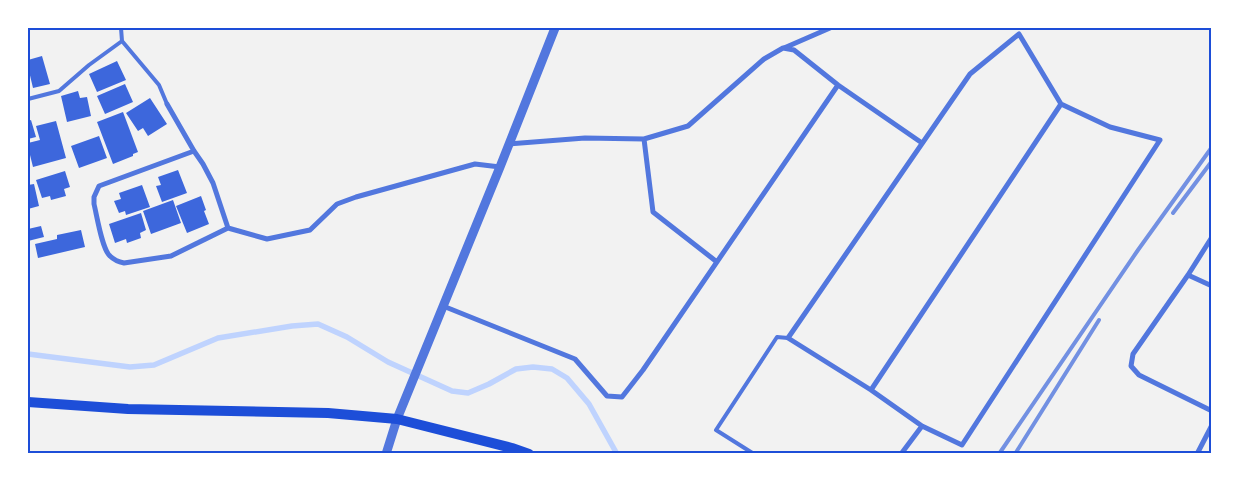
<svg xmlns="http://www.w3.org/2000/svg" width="1239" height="481" font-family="'Space Grotesk',sans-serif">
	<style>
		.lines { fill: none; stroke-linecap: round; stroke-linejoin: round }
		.stream { stroke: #bfd3fe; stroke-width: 5.5 }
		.building { fill: #3d67dc }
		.service { stroke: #5277de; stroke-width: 4 }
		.minor { stroke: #5277de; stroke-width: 5 }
		.tertiary { stroke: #5277de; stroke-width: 9 }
		.secondary { stroke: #1d4ed8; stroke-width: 10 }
		.rail { stroke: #7290e2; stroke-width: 4 }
		.neatline { fill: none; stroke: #1d4ed8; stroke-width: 2 }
	</style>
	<rect width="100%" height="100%" fill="#f2f2f2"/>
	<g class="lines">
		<path class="stream" d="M 28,354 L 130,367 L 154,365 L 218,338 L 292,326 L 318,324 L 347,337 L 388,362 L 452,391 L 468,393 L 489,384 L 516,369 L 533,367 L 552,369 L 567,378 L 589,404 L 617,454"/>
	</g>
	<path class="building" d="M 42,56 L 50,84 L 33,88 L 28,67 L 28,60 Z
		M 117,61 L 126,80 L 97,92 L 89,74 Z
		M 125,84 L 133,102 L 105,114 L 97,96 Z
		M 78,91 L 80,98 L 87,97 L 91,116 L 67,122 L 61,96 Z
		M 150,98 L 167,124 L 148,136 L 143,128 L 138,131 L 126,113 Z
		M 123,112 L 138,152 L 133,154 L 133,156 L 113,164 L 97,122 Z
		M 31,120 L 36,137 L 28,139 L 28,121 Z
		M 56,121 L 66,158 L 33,167 L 28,147 L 28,143 L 40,140 L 36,126 Z
		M 99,136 L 107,158 L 79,168 L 71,146 Z
		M 178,170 L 187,193 L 162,202 L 156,186 L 161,185 L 158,177 Z
		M 65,171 L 70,187 L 64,189 L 66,196 L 51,200 L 50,196 L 42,198 L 36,180 Z
		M 34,184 L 39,206 L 28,209 L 28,185 Z
		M 142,185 L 150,207 L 126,215 L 125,211 L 119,213 L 114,201 L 121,199 L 119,193 Z
		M 201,196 L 206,210 L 204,211 L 209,224 L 187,233 L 176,206 Z
		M 173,200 L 181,223 L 151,234 L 143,211 Z
		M 141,213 L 146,230 L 140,233 L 141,238 L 127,243 L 126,239 L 115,243 L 109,224 Z
		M 41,226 L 44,237 L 28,241 L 28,229 Z
		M 81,230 L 85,247 L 38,258 L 35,244 L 57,239 L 57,235 Z"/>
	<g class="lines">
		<path class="service" d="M 121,28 L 122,41 L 159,85 L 167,104
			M 28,99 L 59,91 L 89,65 L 122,41
			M 754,454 L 716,430 L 777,337 L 788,338"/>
		<path class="minor" d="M 1019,34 L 1061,104 L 1110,127 L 1160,140 L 962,445 L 922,426 L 871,390 L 788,338 L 970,74 Z
			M 784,48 L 830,28
			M 167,104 L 194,151 L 203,164 L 213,183 L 228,228 L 267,239 L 310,230 L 337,204 L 356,197 L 475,164 L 500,167
			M 644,139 L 653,212 L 717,262
			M 508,144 L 585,138 L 644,139 L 688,126 L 764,59 L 783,48 L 794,50 L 838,85 L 922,143
			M 194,151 L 99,186 L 94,197 L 94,204 C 97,216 102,249 110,256 C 114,260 119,262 124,263 L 171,256 L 228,228
			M 1212,237 L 1188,275 L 1133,354 L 1131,366 L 1139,375 L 1212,411
			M 1188,275 L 1212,286
			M 443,306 L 575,359 L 607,396 L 622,397 L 643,370 L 838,85
			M 871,390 L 1061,104
			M 901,454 L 922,426
			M 1197,454 L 1212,425"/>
		<path class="tertiary" d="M 386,454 L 397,419 L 500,167 L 555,28"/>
		<path class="secondary" d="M 28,402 L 128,409 L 328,413 L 397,419 L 512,448 L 529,454"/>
		<path class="rail" d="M 1173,213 L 1212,161
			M 999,454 L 1138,250 L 1212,147
			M 1015,454 L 1099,320"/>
	</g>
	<rect width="1239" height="481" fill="none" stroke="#ffffff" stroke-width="58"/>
	<rect x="29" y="29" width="1181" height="423" class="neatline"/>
</svg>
